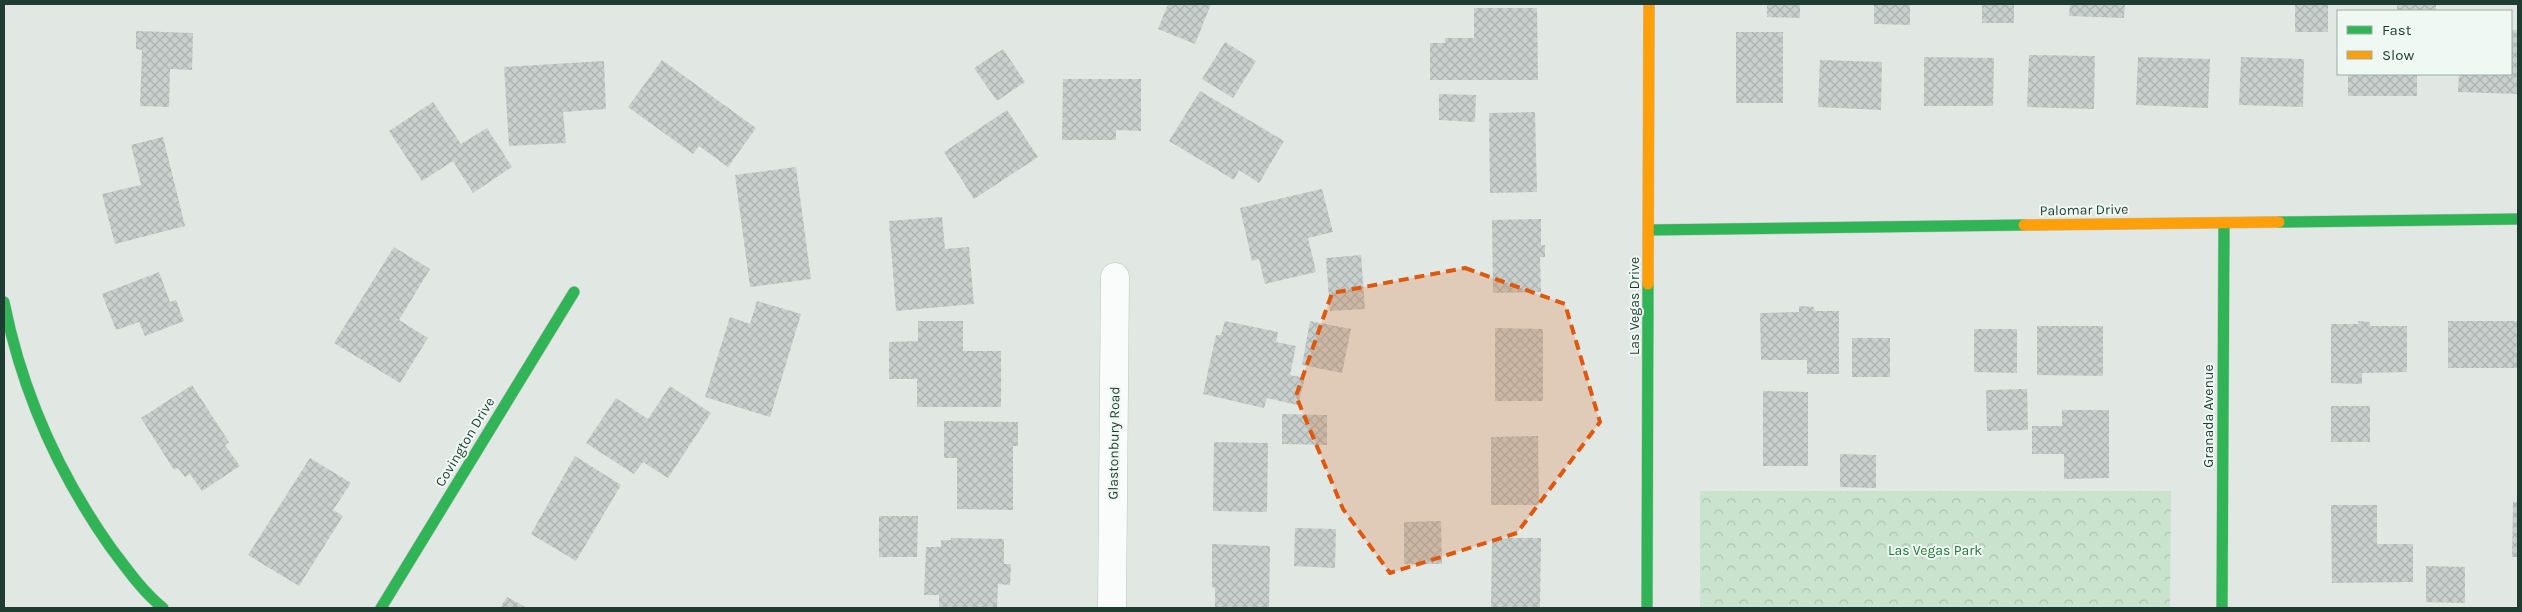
<svg xmlns="http://www.w3.org/2000/svg" width="2522" height="612" font-family="Karla,sans-serif">
	<style>
		.forest { fill: url(#forest-crowns) }
		.building { fill: url(#building-cross-hatch) }
		.lines { fill: none; stroke-linecap: round; stroke-linejoin: round }
		.street-casing { stroke: #bec5c1; stroke-width: 29 }
		.fast-casing { stroke: #bdc6c2; stroke-width: 12 }
		.slow-casing { stroke: #bdc6c2; stroke-width: 12 }
		.street { stroke: #fafcfb; stroke-width: 28 }
		.fast { stroke: #30b455; stroke-width: 11 }
		.slow { stroke: #ff9f0a; stroke-width: 11 }
		.marked { fill: #de580e; fill-opacity: 0.2; stroke: #de580e; stroke-width: 4; stroke-dasharray: 10 6; stroke-linejoin: round }
		.labels { text-anchor: middle; dominant-baseline: central; stroke-width: 4; stroke-linejoin: round; paint-order: stroke }
		.street-label { font-size: 14px; fill: #1e3c32; stroke: #eff8f3 }
		.park-label { font-size: 14px; fill: #25773e; stroke: #eff8f3 }
	</style>
	<defs>
		<pattern id="forest-crowns" width="20" height="18" patternUnits="userSpaceOnUse" patternTransform="scale(1.25)"><rect width="20" height="18" fill="#c9e3cf"/><path d="M2 6a3 3 0 1 1 6 0M12 15a3 3 0 1 1 6 0" fill="none" stroke="#acc4b2"/></pattern>
		<pattern id="building-cross-hatch" width="8" height="8" patternUnits="userSpaceOnUse" patternTransform="scale(1.25)"><rect width="8" height="8" fill="#c8cfcc"/><path d="M0 0l8 8M0 8l8-8" fill="none" stroke="#abb3b0"/></pattern>
	</defs>
	<rect width="100%" height="100%" fill="#e1e8e4"/>
	<path class="forest" d="M 1700,491 L 2171,491 L 2170,608 L 1700,608 Z"/>
	<path class="building" d="M 1168,4 L 1211,4 L 1195,44 L 1158,29 Z
		M 1767,4 L 1800,4 L 1800,18 L 1767,17 Z
		M 1874,4 L 1910,4 L 1910,25 L 1874,24 Z
		M 1982,4 L 2014,4 L 2014,23 L 1982,23 Z
		M 2070,4 L 2125,4 L 2124,18 L 2069,16 Z
		M 2295,4 L 2328,4 L 2328,32 L 2295,32 Z
		M 2397,4 L 2436,4 L 2436,11 L 2397,11 Z
		M 1474,8 L 1537,8 L 1538,80 L 1430,80 L 1430,43 L 1445,43 L 1445,38 L 1474,38 Z
		M 2511,30 L 2518,30 L 2518,94 L 2458,92 L 2459,74 L 2511,74 Z
		M 136,31 L 193,33 L 192,70 L 170,69 L 169,107 L 140,106 L 142,50 L 136,49 Z
		M 1736,32 L 1783,32 L 1783,103 L 1736,103 Z
		M 1225,42 L 1256,61 L 1233,98 L 1202,79 Z
		M 1003,49 L 1025,82 L 997,101 L 974,68 Z
		M 2029,55 L 2095,56 L 2094,109 L 2027,107 Z
		M 1924,57 L 1994,58 L 1993,106 L 1924,106 Z
		M 2138,57 L 2210,59 L 2208,108 L 2136,105 Z
		M 2241,57 L 2304,59 L 2303,107 L 2239,105 Z
		M 662,60 L 756,128 L 728,167 L 699,146 L 693,154 L 628,107 Z
		M 1820,60 L 1882,62 L 1881,110 L 1818,107 Z
		M 604,61 L 606,109 L 563,112 L 566,143 L 509,146 L 504,67 Z
		M 2348,74 L 2417,74 L 2417,96 L 2348,96 Z
		M 1063,79 L 1141,79 L 1141,131 L 1116,130 L 1116,140 L 1062,140 Z
		M 1200,91 L 1284,141 L 1259,183 L 1239,170 L 1234,180 L 1169,141 Z
		M 1439,94 L 1476,95 L 1475,122 L 1439,120 Z
		M 433,102 L 461,144 L 487,128 L 512,167 L 473,193 L 453,161 L 422,181 L 389,131 Z
		M 1007,110 L 1038,157 L 974,199 L 944,152 Z
		M 1535,112 L 1537,192 L 1490,193 L 1489,113 Z
		M 163,137 L 185,226 L 115,244 L 102,194 L 141,185 L 131,145 Z
		M 796,167 L 811,279 L 750,287 L 735,175 Z
		M 1322,189 L 1333,232 L 1308,238 L 1316,272 L 1265,284 L 1259,259 L 1252,261 L 1240,208 Z
		M 942,217 L 945,249 L 969,247 L 974,304 L 896,311 L 889,221 Z
		M 1541,219 L 1541,245 L 1545,245 L 1545,257 L 1540,257 L 1541,292 L 1493,293 L 1492,220 Z
		M 394,247 L 430,269 L 399,320 L 428,338 L 400,383 L 334,343 Z
		M 1361,255 L 1365,309 L 1330,311 L 1326,258 Z
		M 159,272 L 170,302 L 176,300 L 184,321 L 145,336 L 139,322 L 116,330 L 102,294 Z
		M 757,301 L 801,314 L 770,417 L 705,397 L 730,317 L 750,324 Z
		M 1799,306 L 1814,307 L 1814,311 L 1839,311 L 1839,374 L 1807,374 L 1807,360 L 1761,360 L 1760,313 L 1799,312 Z
		M 918,321 L 963,321 L 963,351 L 1001,351 L 1001,407 L 917,407 L 917,379 L 889,379 L 889,342 L 918,341 Z
		M 1225,321 L 1278,332 L 1276,342 L 1296,346 L 1290,375 L 1305,378 L 1298,405 L 1267,398 L 1264,408 L 1203,394 L 1216,335 L 1221,335 Z
		M 1310,321 L 1351,329 L 1342,373 L 1302,365 Z
		M 2358,321 L 2370,322 L 2370,326 L 2407,326 L 2407,372 L 2362,373 L 2362,384 L 2331,383 L 2331,324 L 2359,324 Z
		M 2448,321 L 2518,321 L 2518,368 L 2448,368 Z
		M 2037,326 L 2103,326 L 2103,376 L 2037,375 Z
		M 1495,328 L 1543,329 L 1543,401 L 1495,401 Z
		M 1974,329 L 2017,329 L 2017,373 L 1974,372 Z
		M 1852,338 L 1890,338 L 1890,377 L 1852,377 Z
		M 192,385 L 229,442 L 225,445 L 240,466 L 202,491 L 190,474 L 185,477 L 178,468 L 174,470 L 141,418 Z
		M 670,386 L 711,413 L 668,478 L 643,462 L 634,474 L 586,443 L 616,398 L 648,419 Z
		M 2027,389 L 2028,430 L 1987,431 L 1986,390 Z
		M 1763,391 L 1808,392 L 1808,466 L 1763,466 Z
		M 2331,406 L 2370,406 L 2370,442 L 2331,442 Z
		M 2062,410 L 2109,410 L 2109,478 L 2064,479 L 2064,454 L 2032,454 L 2032,426 L 2062,426 Z
		M 1282,414 L 1327,415 L 1327,445 L 1282,444 Z
		M 944,421 L 1018,422 L 1018,446 L 1013,446 L 1013,510 L 957,509 L 957,458 L 944,458 Z
		M 1538,436 L 1539,505 L 1491,505 L 1491,437 Z
		M 1214,442 L 1268,443 L 1267,512 L 1213,511 Z
		M 1840,454 L 1876,455 L 1876,488 L 1840,487 Z
		M 575,456 L 621,485 L 576,561 L 531,534 Z
		M 310,458 L 351,483 L 333,510 L 343,516 L 299,586 L 248,555 Z
		M 2513,502 L 2518,502 L 2518,557 L 2512,557 Z
		M 2331,505 L 2377,505 L 2377,544 L 2413,544 L 2413,582 L 2332,583 Z
		M 879,516 L 918,516 L 917,557 L 879,557 Z
		M 1441,521 L 1442,564 L 1404,564 L 1404,522 Z
		M 1295,528 L 1336,529 L 1335,568 L 1294,566 Z
		M 951,538 L 1004,539 L 1004,564 L 1011,564 L 1010,585 L 998,584 L 997,608 L 939,608 L 939,595 L 924,595 L 926,547 L 941,547 L 941,540 L 951,540 Z
		M 1492,538 L 1541,538 L 1540,608 L 1491,608 Z
		M 1212,544 L 1270,546 L 1269,608 L 1215,608 L 1215,588 L 1212,587 Z
		M 2426,566 L 2465,567 L 2465,603 L 2426,602 Z
		M 507,597 L 527,608 L 500,608 Z"/>
	<g class="lines">
		<defs>
			<path id="street" d="M 1112,608 L 1115,277"/>
			<path id="fast" d="M 2279,222 L 2518,219
				M 1649,230 L 2024,225
				M 4,302 C 22,392 58,473 111,548 C 127,569 142,591 163,608
				M 381,608 L 574,292
				M 1647,608 L 1648,284
				M 2222,608 L 2224,223"/>
			<path id="slow" d="M 2024,225 L 2279,222
				M 1648,284 L 1649,4"/>
		</defs>
		<use href="#street" class="street-casing"/>
		<use href="#fast" class="fast-casing"/>
		<use href="#slow" class="slow-casing"/>
		<use href="#street" class="street"/>
		<use href="#fast" class="fast"/>
		<use href="#slow" class="slow"/>
	</g>
	<path class="marked" d="M 1465,268 L 1565,304 L 1600,422 L 1517,533 L 1390,573 L 1343,509 L 1296,396 L 1332,293 Z"/>
	<g class="labels">
		<g class="street-label">
			<text transform="translate(2084 210) rotate(-1)">Palomar Drive</text>
			<text transform="translate(1634 306) rotate(-90)">Las Vegas Drive</text>
			<text transform="translate(2208 416) rotate(-90)">Granada Avenue</text>
			<text transform="translate(465 442) rotate(-59)">Covington Drive</text>
			<text transform="translate(1114 443) rotate(-89)">Glastonbury Road</text>
		</g>
		<g class="park-label">
			<text x="1935" y="550">Las Vegas Park</text>
		</g>
	</g>
	<rect width="2522" height="612" fill="none" stroke="#1e3c32" stroke-width="10"/>
	<rect x="2337" y="10" width="175" height="65" fill="#eff8f3" stroke="#9bada6"/>
	<rect x="2347" y="26" width="25" height="8" fill="#30b455" stroke="#9bada6"/>
	<text x="2382" y="35" font-size="15" fill="#1e3c32">Fast</text>
	<rect x="2347" y="51" width="25" height="8" fill="#ff9f0a" stroke="#9bada6"/>
	<text x="2382" y="60" font-size="15" fill="#1e3c32">Slow</text>
</svg>
